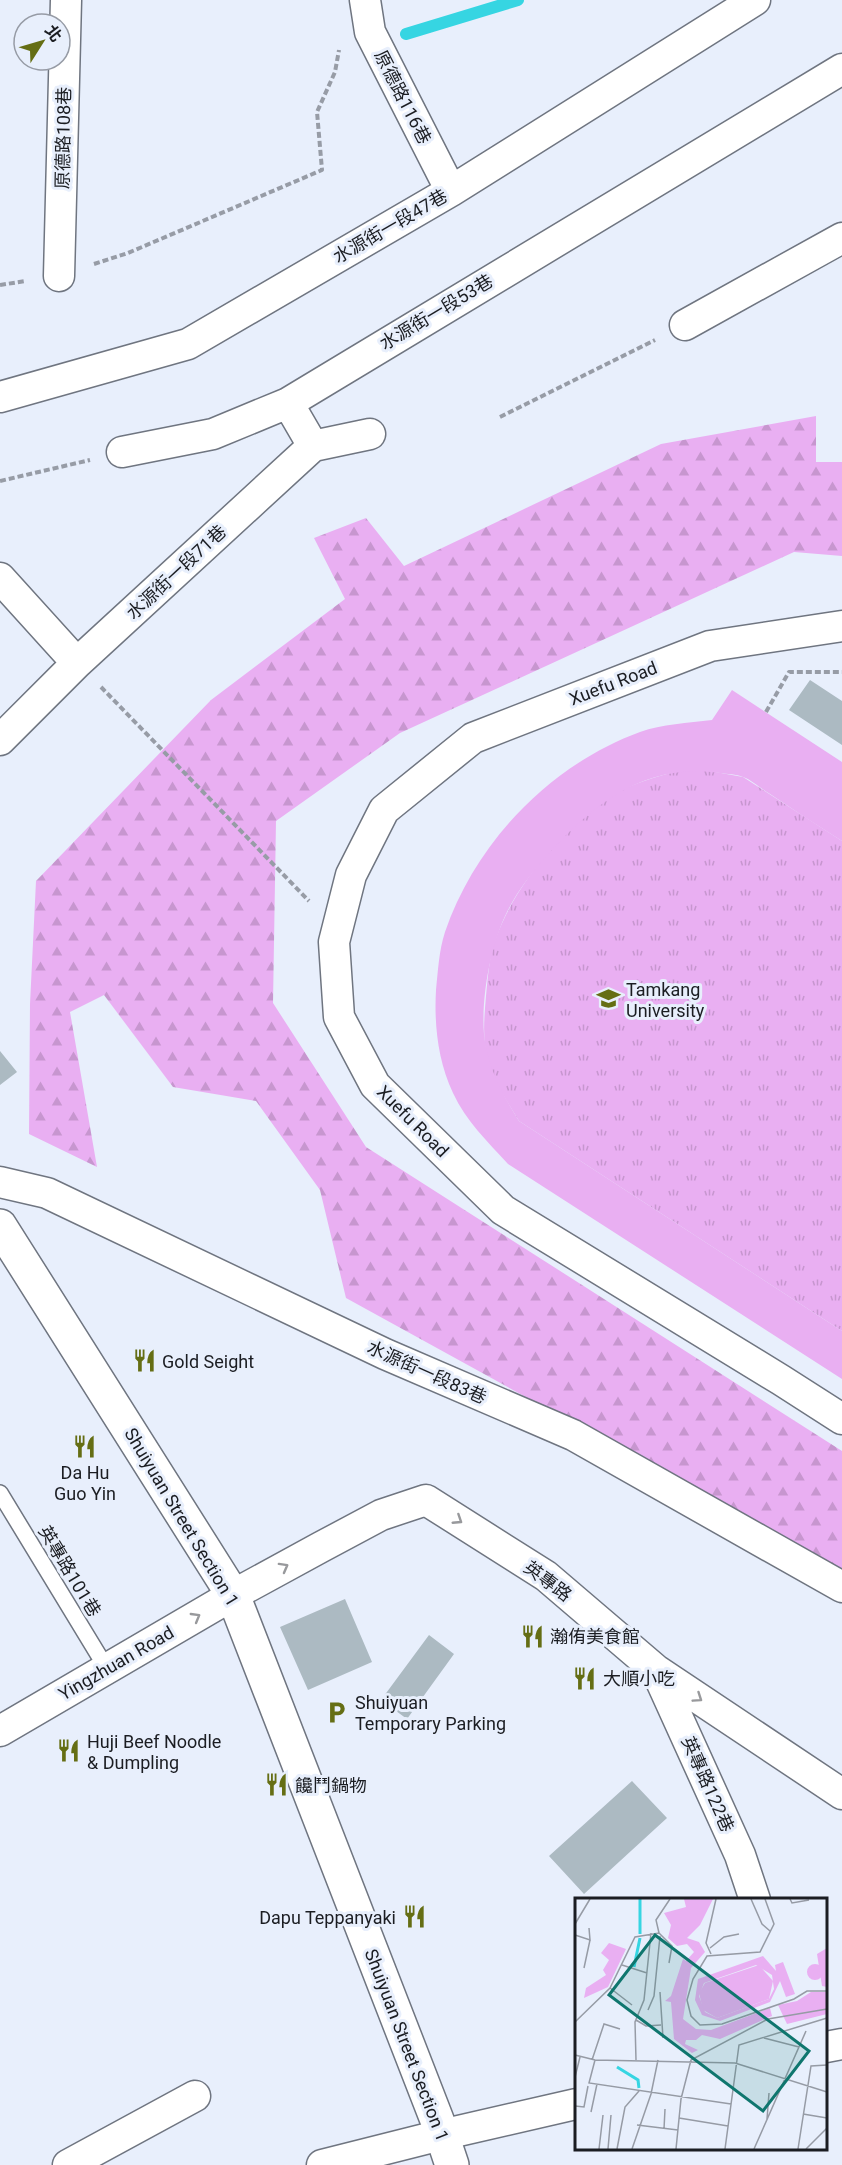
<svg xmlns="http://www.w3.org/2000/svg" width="842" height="2165" font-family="Roboto,'Noto Sans TC',sans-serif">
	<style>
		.grass { fill: url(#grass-tufts) }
		.forest { fill: url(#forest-firs) }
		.green { fill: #e9aff2 }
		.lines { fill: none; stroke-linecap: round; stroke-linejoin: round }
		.stream { stroke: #36d5e2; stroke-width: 12 }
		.building { fill: #acbac2 }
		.service-casing { stroke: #6f7580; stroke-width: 18 }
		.minor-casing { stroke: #6f7580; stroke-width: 33 }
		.tertiary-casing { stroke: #6f7580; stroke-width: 36 }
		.path { stroke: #979ca6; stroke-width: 4; stroke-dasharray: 6 3; stroke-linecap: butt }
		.service { stroke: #fff; stroke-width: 15 }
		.minor { stroke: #fff; stroke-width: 30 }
		.tertiary { stroke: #fff; stroke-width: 33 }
		.oneway { stroke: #98999c }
		.labels { text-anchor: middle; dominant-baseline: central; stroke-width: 6; stroke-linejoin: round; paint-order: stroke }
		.street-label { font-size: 18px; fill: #1b1d22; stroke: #e8effc }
		.poi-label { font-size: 18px; fill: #1b1d22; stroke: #e8effc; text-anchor: start }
		.inset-river { fill: none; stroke: #36d5e2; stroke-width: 3 }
		.inset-road { fill: none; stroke: #969ba5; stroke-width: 1.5 }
		.view { fill: #0f766e; fill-opacity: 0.15; stroke: #0f766e; stroke-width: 3 }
		.inset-edge { fill: none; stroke: #1b1d22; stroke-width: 3 }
	</style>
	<defs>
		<pattern id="grass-tufts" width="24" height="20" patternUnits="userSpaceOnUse" patternTransform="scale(1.5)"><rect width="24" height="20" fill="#e9aff2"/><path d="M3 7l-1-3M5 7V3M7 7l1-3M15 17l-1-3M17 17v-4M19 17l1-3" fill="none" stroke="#c796cf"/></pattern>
		<pattern id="forest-firs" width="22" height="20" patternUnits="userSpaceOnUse" patternTransform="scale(1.5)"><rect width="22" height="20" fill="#e9aff2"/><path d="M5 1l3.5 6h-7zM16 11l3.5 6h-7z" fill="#c796cf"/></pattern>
	</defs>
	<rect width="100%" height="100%" fill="#e8effc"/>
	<path class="grass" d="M 678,771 L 710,771 L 743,777 L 842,841 L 842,1331 L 519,1121 C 508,1103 496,1085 489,1064 C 482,1043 484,1019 486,996 C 488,977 489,956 496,938 C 515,885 565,824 613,795 C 633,783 656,777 678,771 Z"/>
	<path class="forest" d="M 816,416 L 816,462 L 842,462 L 842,556 L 794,552 L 400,733 L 276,821 L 273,1003 L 366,1147 L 842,1451 L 842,1571 L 346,1298 L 320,1190 L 256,1101 L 173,1087 L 104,995 L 70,1012 L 97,1167 L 29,1134 L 30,1004 L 36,881 L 211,700 L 345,599 L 314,538 L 366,518 L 404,566 L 661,444 Z"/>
	<path class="green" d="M 732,690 L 842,762 L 842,841 C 818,826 794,810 770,794 C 761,789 752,780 743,777 C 736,774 727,774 720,773 C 649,762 596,801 551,851 C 535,869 519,888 508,910 C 491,943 481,996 484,1034 C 487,1067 502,1093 519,1121 L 842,1331 L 842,1379 L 508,1164 C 487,1141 466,1121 453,1093 C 438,1061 434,1025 436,990 C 438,971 439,950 445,932 C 476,842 550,765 640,732 C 662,724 688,723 712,720 Z"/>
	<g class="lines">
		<path class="stream" d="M 406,34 L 518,0"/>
	</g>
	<path class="building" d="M 810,680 L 842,701 L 842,745 L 789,710 Z
		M 0,1051 L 17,1072 L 0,1085 Z
		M 345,1599 L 372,1662 L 308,1690 L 280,1627 Z
		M 429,1635 L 454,1654 L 407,1719 L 381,1700 Z
		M 632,1781 L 667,1818 L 584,1894 L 549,1856 Z"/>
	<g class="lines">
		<defs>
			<path id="service" d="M 0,1493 L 107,1669"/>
			<path id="minor" d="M 365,0 L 370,32 L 451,191
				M 59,276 L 66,0
				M 685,325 L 842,238
				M 0,397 L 188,344 L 451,191 L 755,0
				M 288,403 L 313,446
				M 122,452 L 213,434 L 288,403 L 842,69
				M 0,578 L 77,663
				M 842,626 L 710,646 L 473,738 L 384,810 L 351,875 L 334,942 L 339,1017 L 375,1085 L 503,1210 L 781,1380 L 842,1419
				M 0,740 L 77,663 L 313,446 L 370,434
				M 0,1182 L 47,1193 L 385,1354 L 573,1435 L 842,1587
				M 656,1670 L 740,1855 L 755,1900
				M 0,1731 L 233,1595 L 321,1547 L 381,1515 L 426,1500 L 546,1576 L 656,1670 L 842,1794
				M 826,2047 L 842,2044
				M 68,2165 L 195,2096
				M 322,2165 L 441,2135 L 576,2104"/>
			<path id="tertiary" d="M 0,1226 L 233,1595 L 437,2120 L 452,2165"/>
		</defs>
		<use href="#service" class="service-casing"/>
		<use href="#minor" class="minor-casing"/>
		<use href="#tertiary" class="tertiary-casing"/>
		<path class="path" d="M 94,264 L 128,253 L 322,170 L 317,112 L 335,72 L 339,50
			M 0,285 L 26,281
			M 500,417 L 655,340
			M 0,481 L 90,460
			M 101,687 L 309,901
			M 766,712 L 789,672 L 842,672"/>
		<use href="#service" class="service"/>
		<use href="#minor" class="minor"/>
		<use href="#tertiary" class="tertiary"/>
	</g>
	<defs><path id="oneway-chevron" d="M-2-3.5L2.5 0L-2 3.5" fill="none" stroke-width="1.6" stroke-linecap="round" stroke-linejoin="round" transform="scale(1.5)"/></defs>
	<g class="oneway">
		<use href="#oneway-chevron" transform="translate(458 1520) rotate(33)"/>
		<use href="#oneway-chevron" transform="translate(284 1567) rotate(-29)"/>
		<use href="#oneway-chevron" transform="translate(196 1617) rotate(-30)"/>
		<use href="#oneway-chevron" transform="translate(698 1698) rotate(34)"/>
	</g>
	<defs>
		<symbol id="university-bare" viewBox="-9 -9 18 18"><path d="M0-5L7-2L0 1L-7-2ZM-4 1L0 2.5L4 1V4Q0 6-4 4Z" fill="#656e14" stroke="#e8effc" stroke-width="2.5" paint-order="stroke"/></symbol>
		<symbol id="restaurant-bare" viewBox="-9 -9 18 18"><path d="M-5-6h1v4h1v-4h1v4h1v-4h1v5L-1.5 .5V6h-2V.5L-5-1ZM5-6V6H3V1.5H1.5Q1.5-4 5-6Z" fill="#656e14" stroke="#e8effc" stroke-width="2.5" paint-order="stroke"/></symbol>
		<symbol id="parking-bare" viewBox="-9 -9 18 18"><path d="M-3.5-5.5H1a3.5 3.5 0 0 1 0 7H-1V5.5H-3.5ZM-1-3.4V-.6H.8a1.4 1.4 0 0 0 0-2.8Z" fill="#656e14" stroke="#e8effc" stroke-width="2.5" paint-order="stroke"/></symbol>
	</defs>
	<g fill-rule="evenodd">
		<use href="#university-bare" x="592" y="982" width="33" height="33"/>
		<use href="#restaurant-bare" x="128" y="1344" width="33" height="33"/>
		<use href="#restaurant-bare" x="68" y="1430" width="33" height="33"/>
		<use href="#restaurant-bare" x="516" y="1620" width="33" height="33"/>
		<use href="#restaurant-bare" x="568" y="1662" width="33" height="33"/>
		<use href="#parking-bare" x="320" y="1696" width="33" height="33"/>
		<use href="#restaurant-bare" x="52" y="1734" width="33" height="33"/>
		<use href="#restaurant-bare" x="260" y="1768" width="33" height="33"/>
		<use href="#restaurant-bare" x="398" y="1900" width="33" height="33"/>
	</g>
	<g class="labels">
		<g class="street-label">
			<text transform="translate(403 97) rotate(63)">原德路116巷</text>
			<text transform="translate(63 138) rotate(-89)">原德路108巷</text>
			<text transform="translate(390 226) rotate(-30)">水源街一段47巷</text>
			<text transform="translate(436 312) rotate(-31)">水源街一段53巷</text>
			<text transform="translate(176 572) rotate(-43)">水源街一段71巷</text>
			<text transform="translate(613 683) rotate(-21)">Xuefu Road</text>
			<text transform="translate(413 1121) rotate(45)">Xuefu Road</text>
			<text transform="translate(427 1372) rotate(24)">水源街一段83巷</text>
			<text transform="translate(182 1517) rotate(59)">Shuiyuan Street Section 1</text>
			<text transform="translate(70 1571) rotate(59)">英專路101巷</text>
			<text transform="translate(548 1581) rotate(37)">英專路</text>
			<text transform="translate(116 1663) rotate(-30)">Yingzhuan Road</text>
			<text transform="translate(708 1784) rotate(66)">英專路122巷</text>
			<text transform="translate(407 2045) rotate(69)">Shuiyuan Street Section 1</text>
		</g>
		<g class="poi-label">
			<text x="626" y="989">Tamkang<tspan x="626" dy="21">University</tspan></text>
			<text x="162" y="1361">Gold Seight</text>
			<text x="85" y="1472" text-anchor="middle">Da Hu<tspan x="85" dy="21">Guo Yin</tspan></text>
			<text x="550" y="1636">瀚侑美食館</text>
			<text x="603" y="1678">大順小吃</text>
			<text x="355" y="1702">Shuiyuan<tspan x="355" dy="21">Temporary Parking</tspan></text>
			<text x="87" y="1741">Huji Beef Noodle<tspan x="87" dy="21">&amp; Dumpling</tspan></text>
			<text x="295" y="1785">饞鬥鍋物</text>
			<text x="396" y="1917" text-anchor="end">Dapu Teppanyaki</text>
		</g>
	</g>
	<g transform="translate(575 1898)">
		<rect width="252" height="252" fill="#e8effc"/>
		<path d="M 184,67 L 198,83 L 194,101 L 142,120 L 128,112 L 124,95 L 130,85 Z" fill="#e9aff2"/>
		<path d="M 109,1 L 138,1 L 125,27 L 112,40 L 124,44 L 130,54 L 116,70 L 108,121 L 121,131 L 136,132 L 195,110 L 197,118 L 145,141 L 127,137 L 121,142 L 111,142 L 110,146 L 123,152 L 117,155 L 99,141 L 96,104 L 90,103 L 96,98 L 108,61 L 111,63 L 119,54 L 112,46 L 102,48 L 93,40 L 96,27 L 89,15 L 111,9 ZM 34,45 L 51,51 L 33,89 L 9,100 L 11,90 L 31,77 L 28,72 L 34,62 L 26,55 ZM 252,50 L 252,89 L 247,88 L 242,56 ZM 236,94 L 252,94 L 252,116 L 212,126 L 203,107 L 222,103 Z" fill="#e9aff2"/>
		<path d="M 188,58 L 201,73 L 200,67 L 208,64 L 220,96 L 211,99 L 205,83 L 195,104 L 145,123 L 127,117 L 120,102 L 123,81 ZM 181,67 L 197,77 L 199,91 L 194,101 L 142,120 L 130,114 L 124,98 L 129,85 ZM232 74a8 8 0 1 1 16 0a8 8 0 1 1-16 0Z" fill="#e9aff2" fill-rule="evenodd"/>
		<path class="inset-river" d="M 65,1 L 65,36M 59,69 L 65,40M 42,169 L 63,182 L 64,190"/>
		<path class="inset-road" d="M 176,1 L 187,26 L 195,33M 190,1 L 199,26 L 185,54 L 132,58 L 118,81 L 112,102 L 116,118 L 125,127 L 147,126 L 219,101 L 232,93 L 252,93M 215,1 L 217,5 L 234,2M 0,26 L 15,1M 84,35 L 81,22 L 95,1M 0,37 L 15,42 L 14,30M 135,50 L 149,39 L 164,36M 136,56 L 131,45 L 141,1M 47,67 L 72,75M 9,70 L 15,42M 35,90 L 57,107M 85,94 L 88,140M 73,112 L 79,98 L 85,38M 61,122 L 71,128 L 86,127M 0,124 L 35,90 L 60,39 L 84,35 L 97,48 L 94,65M 189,140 L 224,149M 0,157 L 20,162 L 160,165 L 252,194M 17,162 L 29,126 L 45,131M 20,162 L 14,185 L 156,206M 61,162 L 60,124 L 69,102 L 76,35M 0,179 L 5,159M 0,208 L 9,209 L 13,188M 16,214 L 22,186M 228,216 L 252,220M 104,220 L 153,228M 192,221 L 194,195M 62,227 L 103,232M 89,231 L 90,211M 24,251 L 28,217M 33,251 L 36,217M 42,251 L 50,209 L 64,193M 57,251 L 76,196 L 83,162M 101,251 L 106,201 L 116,162 L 193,121 L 252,111M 150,251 L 164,147 L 252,120M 179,251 L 231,133M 223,251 L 236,168 L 252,167M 231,251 L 252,230"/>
		<path class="view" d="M 80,37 L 234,153 L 188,213 L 34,97 Z"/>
		<rect width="252" height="252" class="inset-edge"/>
	</g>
	<g transform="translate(42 42) rotate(53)"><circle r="28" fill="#e8effc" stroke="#969ba5" stroke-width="1.5"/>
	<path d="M0-4.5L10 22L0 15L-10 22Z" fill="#656e14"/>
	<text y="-9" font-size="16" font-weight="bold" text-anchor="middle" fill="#1b1d22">北</text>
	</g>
</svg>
